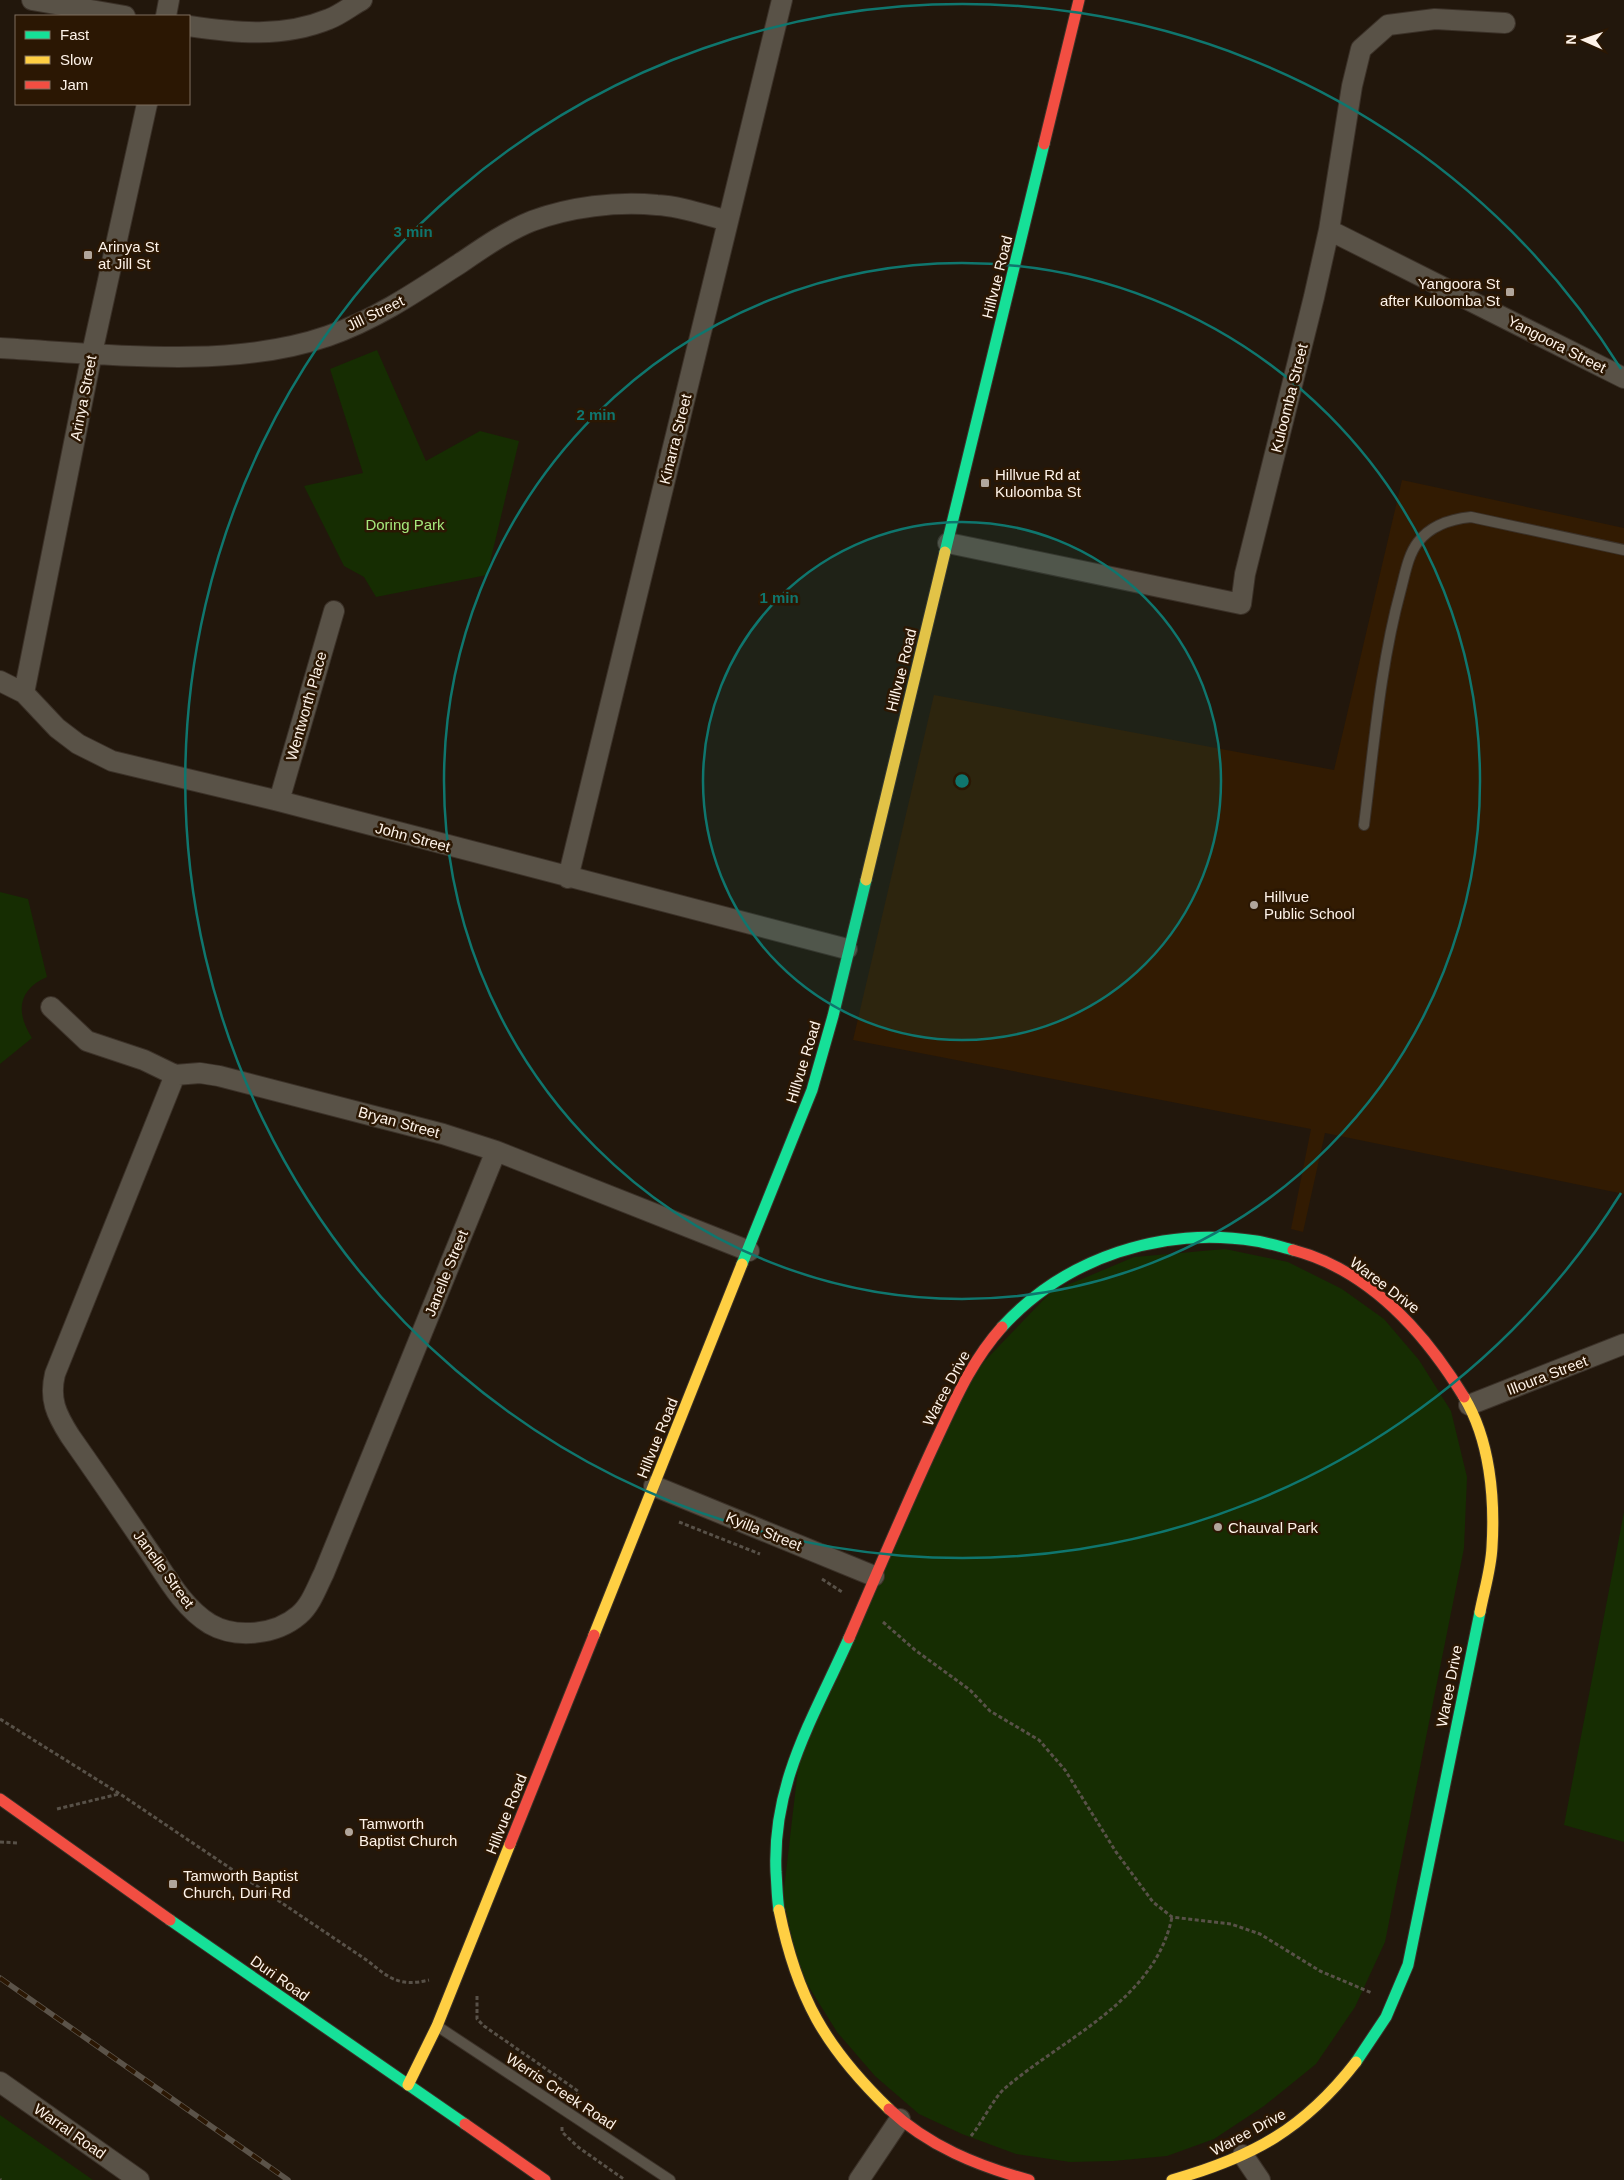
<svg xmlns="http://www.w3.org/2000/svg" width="1624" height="2180" font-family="Helvetica,sans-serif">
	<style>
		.built { fill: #321b02 }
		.green { fill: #162d02 }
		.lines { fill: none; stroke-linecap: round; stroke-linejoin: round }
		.lane-casing { stroke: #3b3128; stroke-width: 12 }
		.street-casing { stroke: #3b3128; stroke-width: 22 }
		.fast-casing { stroke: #3b3128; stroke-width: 13 }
		.slow-casing { stroke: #3b3128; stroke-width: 13 }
		.jam-casing { stroke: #3b3128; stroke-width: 13 }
		.path { stroke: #585148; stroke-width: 3; stroke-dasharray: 4 2.5; stroke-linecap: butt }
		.lane { stroke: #595247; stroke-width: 10 }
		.street { stroke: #595247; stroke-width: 20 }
		.fast { stroke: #16e098; stroke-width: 11 }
		.slow { stroke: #ffcf43; stroke-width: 11 }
		.jam { stroke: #f24e42; stroke-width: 11 }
		.rail-casing { stroke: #5b5349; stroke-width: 5.5 }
		.rail { stroke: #2b1703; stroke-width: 4; stroke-dasharray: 11; stroke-linecap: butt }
		.ring { fill: none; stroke: #0f766e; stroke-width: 2.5 }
		.poi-dot { fill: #b1a69c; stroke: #2b1703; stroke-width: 2 }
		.labels { text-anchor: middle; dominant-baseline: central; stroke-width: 5; stroke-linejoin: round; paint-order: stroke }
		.poi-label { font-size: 15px; fill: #fef3e9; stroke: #2b1703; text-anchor: start }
		.street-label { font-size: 15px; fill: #fef3e9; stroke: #2b1703 }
		.park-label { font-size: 15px; fill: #a6e87c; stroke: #2b1703 }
		.centre { fill: #0f766e; stroke: #2b1703; stroke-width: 2.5 }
		.ring-label { font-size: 15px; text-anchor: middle; font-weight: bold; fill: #0f766e; stroke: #2b1703; stroke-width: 5; stroke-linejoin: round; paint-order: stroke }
	</style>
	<rect width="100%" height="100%" fill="#22170c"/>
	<path class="built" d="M 1402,480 L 1624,528 L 1624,1194 L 1325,1133 L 1303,1232 L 1291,1229 L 1311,1129 L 853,1040 L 934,695 L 1334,770 Z"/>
	<path class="green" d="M 377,350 L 426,461 L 480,431 L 519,441 L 487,575 L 376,597 L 364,577 L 344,566 L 304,486 L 363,473 L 330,369 Z
		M 0,892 L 28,899 L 47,977 C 17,990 16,1013 32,1038 L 0,1064 Z
		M 1225,1249 L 1288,1262 L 1342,1289 L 1384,1319 L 1419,1360 L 1451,1411 L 1467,1477 L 1464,1548 L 1385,1942 L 1355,2007 L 1316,2064 L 1264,2106 L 1214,2139 L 1167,2156 L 1113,2161 L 1070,2162 L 1016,2154 L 962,2134 L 919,2114 L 875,2076 L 837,2032 L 799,1971 L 783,1898 L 800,1751 L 973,1373 L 1051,1292 L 1134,1257 Z
		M 1624,1512 L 1624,1842 L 1564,1825 Z
		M 0,2115 L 93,2180 L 0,2180 Z"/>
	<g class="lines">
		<defs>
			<path id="lane" d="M 1364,825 C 1374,746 1380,666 1401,589 C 1405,574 1408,555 1418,542 C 1431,525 1451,519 1471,517 L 1624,550
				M 437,2026 L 670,2180"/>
			<path id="street" d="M 32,0 L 125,16
				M 166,16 L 169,0
				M 189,26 C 236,33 283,38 329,19 C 340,15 351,6 362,0
				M 1329,230 L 1624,378
				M 0,348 C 103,354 230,370 328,336 C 377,319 419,290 462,262 C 484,247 507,231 532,221 C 570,207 616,201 657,205 C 680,206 705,215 728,221
				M 948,543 L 1241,604 L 1245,574 L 1314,297 L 1329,230 L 1352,86 L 1361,49 L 1388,25 L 1435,19 L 1505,23
				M 0,681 L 24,693 L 57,728 L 78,744 L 112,761 L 279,801 L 847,949
				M 24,693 L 92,353 L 147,104
				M 279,801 L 334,611
				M 568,878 L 782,0
				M 51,1007 L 87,1041 L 144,1060 L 175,1075 L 200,1073 L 219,1076 L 443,1134 L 496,1151 L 749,1251
				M 175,1075 L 55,1374 C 49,1399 56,1414 70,1436 C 96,1473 122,1511 147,1548 C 165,1574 182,1607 210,1624 C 236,1639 276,1635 299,1615 C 311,1605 317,1587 324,1573 L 496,1151
				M 1469,1405 L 1624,1344
				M 654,1486 L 874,1576
				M 0,2082 L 139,2180
				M 1243,2155 L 1260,2180
				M 859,2180 L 900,2119"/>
			<path id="fast" d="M 945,552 L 1044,144
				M 742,1264 L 812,1090 L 833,1016 L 866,880
				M 1002,1327 C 1066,1257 1163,1226 1256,1241 C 1269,1243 1281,1247 1293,1250
				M 779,1910 C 777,1898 777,1885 776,1872 C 772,1782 814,1717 849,1638
				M 170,1920 L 465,2124
				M 1356,2062 L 1386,2017 L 1408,1965 L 1480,1612"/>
			<path id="slow" d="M 866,880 L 945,552
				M 1464,1397 C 1490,1440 1495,1498 1492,1547 C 1491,1569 1484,1591 1480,1612
				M 594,1635 L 742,1264
				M 779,1910 C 797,1998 825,2047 889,2109
				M 408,2085 L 437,2026 L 510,1844
				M 1172,2180 C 1253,2157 1304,2129 1356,2062"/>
			<path id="jam" d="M 1044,144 L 1079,0
				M 1293,1250 C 1369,1270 1425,1333 1464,1397
				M 849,1638 C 876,1575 903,1512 932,1449 C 953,1405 969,1364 1002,1327
				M 0,1799 L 170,1920
				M 510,1844 L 594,1635
				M 889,2109 C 928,2146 978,2166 1029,2180
				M 465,2124 L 545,2180"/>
		</defs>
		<use href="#lane" class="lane-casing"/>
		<use href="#street" class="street-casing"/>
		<use href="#fast" class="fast-casing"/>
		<use href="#slow" class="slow-casing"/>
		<use href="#jam" class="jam-casing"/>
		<path class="path" d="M 679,1522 L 760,1554
			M 822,1579 L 842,1592
			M 883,1622 L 915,1650 L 970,1690 L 990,1711 L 1039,1740 L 1065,1770 L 1116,1852 L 1153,1902 L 1172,1917 L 1231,1924 L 1260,1934 L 1320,1971 L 1372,1993
			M 0,1719 L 120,1794 L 368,1961 C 390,1979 400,1987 429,1980
			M 57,1809 L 119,1794
			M 0,1842 L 19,1843
			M 477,1996 L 477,2019 L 484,2026 L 578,2091 L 577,2099
			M 562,2127 L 562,2132 L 578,2147 L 625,2180
			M 971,2136 C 981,2124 994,2098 1004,2089 C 1063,2038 1155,2001 1172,1917
			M 0,2179 L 1,2180"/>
		<use href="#lane" class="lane"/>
		<use href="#street" class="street"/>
		<use href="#fast" class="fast"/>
		<use href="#slow" class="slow"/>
		<use href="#jam" class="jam"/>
		<defs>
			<path id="rail" d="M 0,1978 L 288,2180"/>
		</defs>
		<use href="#rail" class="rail-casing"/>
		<use href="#rail" class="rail"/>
	</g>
	<circle cx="962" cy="781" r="259" fill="#0f766e" fill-opacity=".12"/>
	<g class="ring">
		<circle cx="962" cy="781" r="259"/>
		<circle cx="962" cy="781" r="518"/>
		<path d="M1621 1193A777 777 0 1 1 1621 369"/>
	</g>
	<g class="poi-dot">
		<rect x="83" y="250" width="10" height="10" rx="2.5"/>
		<rect x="1505" y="287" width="10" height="10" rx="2.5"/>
		<rect x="980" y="478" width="10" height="10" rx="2.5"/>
		<circle cx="1254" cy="905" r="5"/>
		<circle cx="1218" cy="1527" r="5"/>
		<circle cx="349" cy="1832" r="5"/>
		<rect x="168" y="1879" width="10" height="10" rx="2.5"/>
	</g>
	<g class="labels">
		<g class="poi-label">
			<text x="98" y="246">Arinya St<tspan x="98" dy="17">at Jill St</tspan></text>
			<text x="1500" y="283" text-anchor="end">Yangoora St<tspan x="1500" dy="17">after Kuloomba St</tspan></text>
			<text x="995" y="474">Hillvue Rd at<tspan x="995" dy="17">Kuloomba St</tspan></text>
			<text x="1264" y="896">Hillvue<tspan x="1264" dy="17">Public School</tspan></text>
			<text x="1228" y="1527">Chauval Park</text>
			<text x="359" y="1823">Tamworth<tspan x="359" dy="17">Baptist Church</tspan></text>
			<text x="183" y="1875">Tamworth Baptist<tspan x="183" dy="17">Church, Duri Rd</tspan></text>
		</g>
		<g class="street-label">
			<text transform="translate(997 277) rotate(-76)">Hillvue Road</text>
			<text transform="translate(375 313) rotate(-26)">Jill Street</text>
			<text transform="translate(1557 344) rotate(27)">Yangoora Street</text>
			<text transform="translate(83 398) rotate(-79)">Arinya Street</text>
			<text transform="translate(1289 398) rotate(-76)">Kuloomba Street</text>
			<text transform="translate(675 439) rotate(-76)">Kinarra Street</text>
			<text transform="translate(901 670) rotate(-76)">Hillvue Road</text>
			<text transform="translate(306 706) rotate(-74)">Wentworth Place</text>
			<text transform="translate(413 837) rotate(15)">John Street</text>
			<text transform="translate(803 1062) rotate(-73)">Hillvue Road</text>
			<text transform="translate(399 1122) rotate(15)">Bryan Street</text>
			<text transform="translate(446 1273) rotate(-68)">Janelle Street</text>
			<text transform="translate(1385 1285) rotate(37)">Waree Drive</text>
			<text transform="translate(1547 1375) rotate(-21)">Illoura Street</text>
			<text transform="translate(946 1388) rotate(-62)">Waree Drive</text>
			<text transform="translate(657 1438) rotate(-68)">Hillvue Road</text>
			<text transform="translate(764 1531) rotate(22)">Kyilla Street</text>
			<text transform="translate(164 1569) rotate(54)">Janelle Street</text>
			<text transform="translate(1449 1686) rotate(-79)">Waree Drive</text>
			<text transform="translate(506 1814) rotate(-68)">Hillvue Road</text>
			<text transform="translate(280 1978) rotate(35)">Duri Road</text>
			<text transform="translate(561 2091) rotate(33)">Werris Creek Road</text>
			<text transform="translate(70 2131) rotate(35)">Warral Road</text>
			<text transform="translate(1248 2132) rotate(-28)">Waree Drive</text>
		</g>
		<g class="park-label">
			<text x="405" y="524">Doring Park</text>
		</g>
	</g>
	<circle cx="962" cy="781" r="8" class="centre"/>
	<g class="ring-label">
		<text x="413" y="237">3 min</text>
		<text x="596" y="420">2 min</text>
		<text x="779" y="603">1 min</text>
	</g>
	<rect x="15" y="15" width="175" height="90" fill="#2b1703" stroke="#7f6f5f"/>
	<rect x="25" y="31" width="25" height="8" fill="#16e098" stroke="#7f6f5f"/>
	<text x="60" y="40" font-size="15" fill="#fef3e9">Fast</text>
	<rect x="25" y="56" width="25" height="8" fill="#ffcf43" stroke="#7f6f5f"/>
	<text x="60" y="65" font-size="15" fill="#fef3e9">Slow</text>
	<rect x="25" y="81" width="25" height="8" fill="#f24e42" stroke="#7f6f5f"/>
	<text x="60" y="90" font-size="15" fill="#fef3e9">Jam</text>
	<g transform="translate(1584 40) rotate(272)" stroke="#2b1703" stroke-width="4" paint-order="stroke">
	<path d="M0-4L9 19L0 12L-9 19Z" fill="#fef3e9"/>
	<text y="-8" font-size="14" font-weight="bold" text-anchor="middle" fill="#fef3e9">N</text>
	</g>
</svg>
